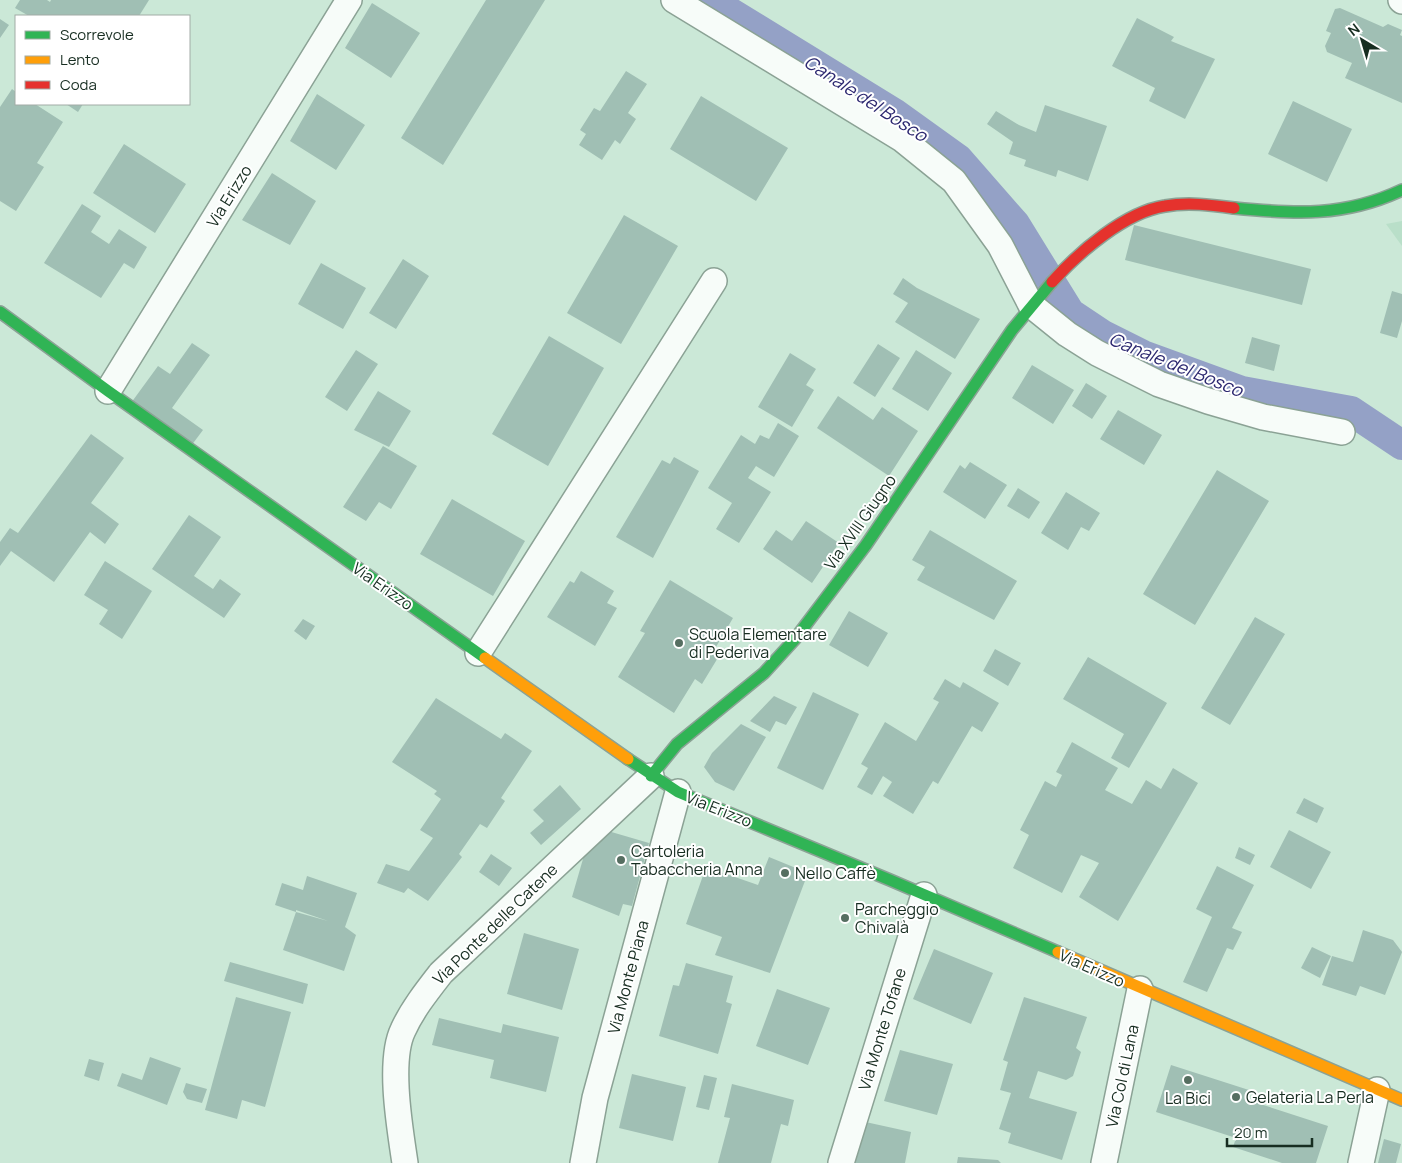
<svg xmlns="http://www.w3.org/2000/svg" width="1402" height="1163" font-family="Manrope,sans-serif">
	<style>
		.green { fill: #b9dfc9 }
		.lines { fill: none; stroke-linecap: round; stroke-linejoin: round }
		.canal { stroke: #94a1c6; stroke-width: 30 }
		.building { fill: #a0bfb4 }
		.street-casing { stroke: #8ba295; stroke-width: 28 }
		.fast-casing { stroke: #8ba295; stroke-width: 14 }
		.slow-casing { stroke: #8ba295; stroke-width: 14 }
		.jam-casing { stroke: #8ba295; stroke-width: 14 }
		.street { stroke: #f7fcf9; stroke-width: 25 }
		.fast { stroke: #30b455; stroke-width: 11 }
		.slow { stroke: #ff9f0a; stroke-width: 11 }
		.jam { stroke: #e5322d; stroke-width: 11 }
		.poi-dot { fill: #566e61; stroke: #fff; stroke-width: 2 }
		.labels { text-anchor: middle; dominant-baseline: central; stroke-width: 4; stroke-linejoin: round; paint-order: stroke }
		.street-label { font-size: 16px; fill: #172d21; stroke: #fff }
		.poi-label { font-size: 16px; fill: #172d21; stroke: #fff; text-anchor: start }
		.water-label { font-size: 18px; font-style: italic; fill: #2c2870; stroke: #fff }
	</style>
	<rect width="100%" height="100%" fill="#cbe8d7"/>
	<path class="green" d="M 1402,221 L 1402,246 L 1386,224 Z"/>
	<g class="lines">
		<path class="canal" d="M 710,0 L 894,113 L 958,159 L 1015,224 L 1070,313 L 1103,335 L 1143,355 L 1242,391 L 1351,411 L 1402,445"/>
	</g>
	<path class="building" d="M 20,0 L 47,0 L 50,2 L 51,0 L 149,0 L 139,16 L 29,16 L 15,8 Z
		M 486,0 L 545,0 L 443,165 L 401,138 Z
		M 372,3 L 420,33 L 391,78 L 345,48 Z
		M 1340,8 L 1383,27 L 1388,24 L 1402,30 L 1400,35 L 1402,36 L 1402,103 L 1345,78 L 1352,63 L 1327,52 L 1325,46 L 1331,33 L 1326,31 L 1335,9 Z
		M 1137,18 L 1174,37 L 1171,41 L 1215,59 L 1185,119 L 1149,101 L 1155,88 L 1112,66 Z
		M 0,19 L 9,25 L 0,38 Z
		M 626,71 L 647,84 L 628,113 L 636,119 L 620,144 L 615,140 L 602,160 L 579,145 L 586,134 L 580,130 L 594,108 L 600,111 Z
		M 12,89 L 16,92 L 16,104 L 35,104 L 63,122 L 37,163 L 44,167 L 16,211 L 0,201 L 0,107 Z
		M 317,94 L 365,125 L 336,170 L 290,141 Z
		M 701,96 L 788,148 L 756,201 L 670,149 Z
		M 1293,101 L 1352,129 L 1327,182 L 1268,154 Z
		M 66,104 L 83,104 L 78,112 Z
		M 1045,105 L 1107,126 L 1088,181 L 1058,170 L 1056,177 L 1024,166 L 1026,160 L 1009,154 L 1013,142 L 987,124 L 996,111 L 1019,125 L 1036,132 Z
		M 124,144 L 186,184 L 155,233 L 93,193 Z
		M 272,173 L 316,201 L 290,245 L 242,220 Z
		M 82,204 L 101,216 L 91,232 L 109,244 L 119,229 L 147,247 L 134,269 L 124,263 L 101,298 L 44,263 Z
		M 624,215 L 678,246 L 621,344 L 567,313 Z
		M 1134,225 L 1311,269 L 1302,305 L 1125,260 Z
		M 403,259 L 429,276 L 396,329 L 369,313 Z
		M 321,263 L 366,288 L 343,329 L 298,304 Z
		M 903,278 L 917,288 L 980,319 L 955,359 L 895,322 L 908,303 L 893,294 Z
		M 1392,291 L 1402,294 L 1402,321 L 1397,338 L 1380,333 Z
		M 549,336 L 604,368 L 548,466 L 492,434 Z
		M 1252,337 L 1280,345 L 1274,371 L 1245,363 Z
		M 192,343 L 210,355 L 172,408 L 203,430 L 191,446 L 131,403 L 158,366 L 170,374 Z
		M 878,344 L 900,358 L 875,397 L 853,383 Z
		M 356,350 L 378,364 L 347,411 L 325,397 Z
		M 916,350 L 952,373 L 928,411 L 892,389 Z
		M 790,353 L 816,369 L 806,385 L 814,390 L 792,427 L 758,407 Z
		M 1032,365 L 1074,390 L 1053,424 L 1012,398 Z
		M 1086,383 L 1107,396 L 1092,419 L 1072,406 Z
		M 378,391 L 411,411 L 389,447 L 354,430 Z
		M 838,396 L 873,420 L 882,407 L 918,431 L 889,476 L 817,428 Z
		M 1118,410 L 1162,435 L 1144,465 L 1100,439 Z
		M 778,423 L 799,436 L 774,477 L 756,466 L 748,478 L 771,492 L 739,543 L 716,529 L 732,503 L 708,488 L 741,435 L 755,444 L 760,435 L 769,439 Z
		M 91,434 L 124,458 L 91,503 L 119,524 L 105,544 L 90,532 L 54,582 L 11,551 L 0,566 L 0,542 L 10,528 L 18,533 Z
		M 383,446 L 417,466 L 391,509 L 379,502 L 366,521 L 343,507 Z
		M 674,457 L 699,471 L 653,558 L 616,537 L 662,460 L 670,464 Z
		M 970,462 L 1007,485 L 985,519 L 943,492 L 960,465 L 965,469 Z
		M 1217,470 L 1269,501 L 1195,625 L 1143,594 Z
		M 1018,488 L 1040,502 L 1029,519 L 1007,506 Z
		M 1066,492 L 1100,513 L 1089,531 L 1081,527 L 1068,550 L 1041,533 Z
		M 452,499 L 525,541 L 493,596 L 420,554 Z
		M 189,515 L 221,537 L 194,576 L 213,589 L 220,579 L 241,594 L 224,618 L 152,569 Z
		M 806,521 L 839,543 L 812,583 L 763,549 L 776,530 L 792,541 Z
		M 930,530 L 1017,581 L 994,620 L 917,580 L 925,567 L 912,560 Z
		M 105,561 L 152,591 L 122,639 L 99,624 L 108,610 L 84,595 Z
		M 581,571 L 614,591 L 607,603 L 617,608 L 595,646 L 547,617 L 570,581 L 574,583 Z
		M 670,580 L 733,618 L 713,652 L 719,656 L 702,684 L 695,679 L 674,713 L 618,677 L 645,633 L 640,631 Z
		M 849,611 L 888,633 L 868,667 L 829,645 Z
		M 1255,617 L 1285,634 L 1230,725 L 1201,708 Z
		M 303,619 L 315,626 L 306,640 L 294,631 Z
		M 995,649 L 1021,663 L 1008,686 L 983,671 Z
		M 1088,657 L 1167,703 L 1129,768 L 1111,758 L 1124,734 L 1063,699 Z
		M 945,679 L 960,688 L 963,682 L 999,703 L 982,732 L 972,726 L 938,784 L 933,781 L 913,814 L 883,796 L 892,782 L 883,776 L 872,795 L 857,787 L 868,768 L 861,764 L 885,722 L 916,741 L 939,702 L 933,699 Z
		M 813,692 L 859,714 L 823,790 L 777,768 Z
		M 774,696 L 797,707 L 786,725 L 776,721 L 770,732 L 750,721 Z
		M 436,698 L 501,739 L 505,733 L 532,751 L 501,798 L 505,801 L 487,828 L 480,824 L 459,854 L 462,857 L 428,901 L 408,888 L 404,893 L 377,883 L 386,864 L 409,871 L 433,838 L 420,830 L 441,799 L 434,794 L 437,791 L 392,762 Z
		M 741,724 L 766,737 L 734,791 L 715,782 L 704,767 L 712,753 Z
		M 1072,742 L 1118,768 L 1105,790 L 1132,804 L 1146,780 L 1161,789 L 1173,768 L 1198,783 L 1118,921 L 1079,897 L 1099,863 L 1081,855 L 1062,893 L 1013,868 L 1029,835 L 1020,830 L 1045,781 L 1056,787 L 1062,775 L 1056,772 Z
		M 560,785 L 581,809 L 541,845 L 530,833 L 544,821 L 533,810 Z
		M 1304,798 L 1324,808 L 1317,823 L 1296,813 Z
		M 1289,830 L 1331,852 L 1311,889 L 1270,867 Z
		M 608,831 L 649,843 L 632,906 L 623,904 L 619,916 L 572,897 L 585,852 Z
		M 1239,847 L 1255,855 L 1250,865 L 1235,858 Z
		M 491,854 L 512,868 L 499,886 L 479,872 Z
		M 769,857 L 808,873 L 770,973 L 715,955 L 722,937 L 686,924 L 706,867 L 758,885 Z
		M 1217,866 L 1254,885 L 1232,928 L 1242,932 L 1233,950 L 1227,948 L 1207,992 L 1183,982 L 1212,917 L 1196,909 Z
		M 307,876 L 357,893 L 345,927 L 356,935 L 344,971 L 283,950 L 296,912 L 328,921 L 296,910 L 296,912 L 275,905 L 282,883 L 303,890 Z
		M 1363,930 L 1393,940 L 1402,952 L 1385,995 L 1360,986 L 1356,996 L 1322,985 L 1332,956 L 1353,962 Z
		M 524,933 L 579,949 L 562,1010 L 507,994 Z
		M 1312,947 L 1331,956 L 1320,978 L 1301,968 Z
		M 934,949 L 993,973 L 971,1024 L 913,999 Z
		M 230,962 L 308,984 L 303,1004 L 224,981 Z
		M 686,963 L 733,976 L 726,1002 L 732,1004 L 718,1054 L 659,1036 L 673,985 L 679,986 Z
		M 777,989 L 830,1008 L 808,1065 L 756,1046 Z
		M 236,997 L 291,1012 L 265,1107 L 242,1100 L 237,1119 L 205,1110 Z
		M 1024,997 L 1087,1017 L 1076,1048 L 1081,1052 L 1073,1076 L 1066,1080 L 1038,1071 L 1029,1098 L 1077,1112 L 1062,1160 L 1008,1143 L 1011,1133 L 999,1129 L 1011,1093 L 1000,1090 L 1008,1062 L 1003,1060 Z
		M 439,1018 L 501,1033 L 503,1024 L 559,1037 L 546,1092 L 490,1078 L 494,1060 L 432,1045 Z
		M 900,1050 L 953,1064 L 937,1115 L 884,1101 Z
		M 150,1057 L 181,1068 L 167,1105 L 117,1086 L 122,1073 L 142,1080 Z
		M 89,1059 L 104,1063 L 99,1081 L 84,1076 Z
		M 1171,1065 L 1252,1091 L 1248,1100 L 1328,1126 L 1316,1163 L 1282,1163 L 1233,1147 L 1236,1138 L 1156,1112 Z
		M 632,1074 L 686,1087 L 673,1141 L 619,1128 Z
		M 704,1075 L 717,1078 L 709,1110 L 696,1107 Z
		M 186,1083 L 207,1089 L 202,1103 L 187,1099 L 183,1092 Z
		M 732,1084 L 794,1100 L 788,1126 L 781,1124 L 771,1163 L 718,1163 L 730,1118 L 724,1117 Z
		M 861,1121 L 911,1132 L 905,1163 L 852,1163 Z
		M 1384,1139 L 1401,1144 L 1396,1163 L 1378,1163 Z
		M 958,1157 L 998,1160 L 1001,1163 L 957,1163 Z"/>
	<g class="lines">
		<defs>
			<path id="street" d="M 674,0 L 902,139 L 954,181 L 1000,245 L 1031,305 L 1067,334 L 1097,353 L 1159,384 L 1208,401 L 1263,417 L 1342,432
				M 1401,0 L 1402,1
				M 108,391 L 349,0
				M 478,653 L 714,281
				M 405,1163 C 400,1129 388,1061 403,1030 C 412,1010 427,991 441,973 L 651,776
				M 583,1163 L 595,1098 L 678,792
				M 841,1163 L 924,895
				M 1104,1163 L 1140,989
				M 1361,1163 L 1377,1090"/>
			<path id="fast" d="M 1234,208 C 1295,214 1345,217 1402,190
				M 0,312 L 108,391 L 485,658
				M 628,759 L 678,792 L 890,880 L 1058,952
				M 651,776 L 677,744 L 764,673 L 795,639 L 866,545 L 1012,330 L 1052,282"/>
			<path id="slow" d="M 485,658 L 628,759
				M 1058,952 L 1402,1100"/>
			<path id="jam" d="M 1052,282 C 1079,252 1125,212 1165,206 C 1188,202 1211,205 1234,208"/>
		</defs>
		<use href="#street" class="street-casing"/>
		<use href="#fast" class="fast-casing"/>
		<use href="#slow" class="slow-casing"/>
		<use href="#jam" class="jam-casing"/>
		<use href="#street" class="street"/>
		<use href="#fast" class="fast"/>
		<use href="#slow" class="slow"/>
		<use href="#jam" class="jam"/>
	</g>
	<g class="poi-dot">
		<circle cx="679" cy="643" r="5"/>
		<circle cx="621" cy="860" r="5"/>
		<circle cx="785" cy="873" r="5"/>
		<circle cx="845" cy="918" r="5"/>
		<circle cx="1188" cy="1080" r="5"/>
		<circle cx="1236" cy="1097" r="5"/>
	</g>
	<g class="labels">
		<g class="street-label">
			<text transform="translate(229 196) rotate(-58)">Via Erizzo</text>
			<text transform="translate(860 522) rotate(-55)">Via XVIII Giugno</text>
			<text transform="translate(383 586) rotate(35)">Via Erizzo</text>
			<text transform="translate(719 809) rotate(22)">Via Erizzo</text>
			<text transform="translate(495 924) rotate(-44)">Via Ponte delle Catene</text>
			<text transform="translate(1092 968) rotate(24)">Via Erizzo</text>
			<text transform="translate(628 977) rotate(-75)">Via Monte Piana</text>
			<text transform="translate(882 1029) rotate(-73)">Via Monte Tofane</text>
			<text transform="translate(1122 1076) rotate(-78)">Via Col di Lana</text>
		</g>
		<g class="poi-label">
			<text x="689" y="634">Scuola Elementare<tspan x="689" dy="18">di Pederiva</tspan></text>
			<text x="631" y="851">Cartoleria<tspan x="631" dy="18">Tabaccheria Anna</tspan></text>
			<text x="795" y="873">Nello Caffè</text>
			<text x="855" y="909">Parcheggio<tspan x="855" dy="18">Chivalà</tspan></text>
			<text x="1246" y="1097">Gelateria La Perla</text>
			<text x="1188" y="1098" text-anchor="middle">La Bici</text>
		</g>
		<g class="water-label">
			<text transform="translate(866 98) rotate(33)">Canale del Bosco</text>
			<text transform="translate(1176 364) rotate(22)">Canale del Bosco</text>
		</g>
	</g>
	<rect x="15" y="15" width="175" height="90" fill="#ffffff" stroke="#a2aba6"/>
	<rect x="25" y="31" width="25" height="8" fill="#30b455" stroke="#a2aba6"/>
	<text x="60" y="40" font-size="15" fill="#172d21">Scorrevole</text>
	<rect x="25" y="56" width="25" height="8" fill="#ff9f0a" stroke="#a2aba6"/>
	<text x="60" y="65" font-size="15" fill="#172d21">Lento</text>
	<rect x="25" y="81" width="25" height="8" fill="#e5322d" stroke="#a2aba6"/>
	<text x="60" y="90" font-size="15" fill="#172d21">Coda</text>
	<g transform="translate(1362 40) rotate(322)" stroke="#ffffff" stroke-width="4" paint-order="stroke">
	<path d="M0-4L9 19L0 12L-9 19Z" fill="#172d21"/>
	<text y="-8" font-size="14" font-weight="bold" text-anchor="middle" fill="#172d21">N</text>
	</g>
	<path d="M1227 1138v8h85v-8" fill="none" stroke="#172d21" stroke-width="2.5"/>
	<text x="1234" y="1138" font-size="15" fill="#172d21" stroke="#ffffff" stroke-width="4" paint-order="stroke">20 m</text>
</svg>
